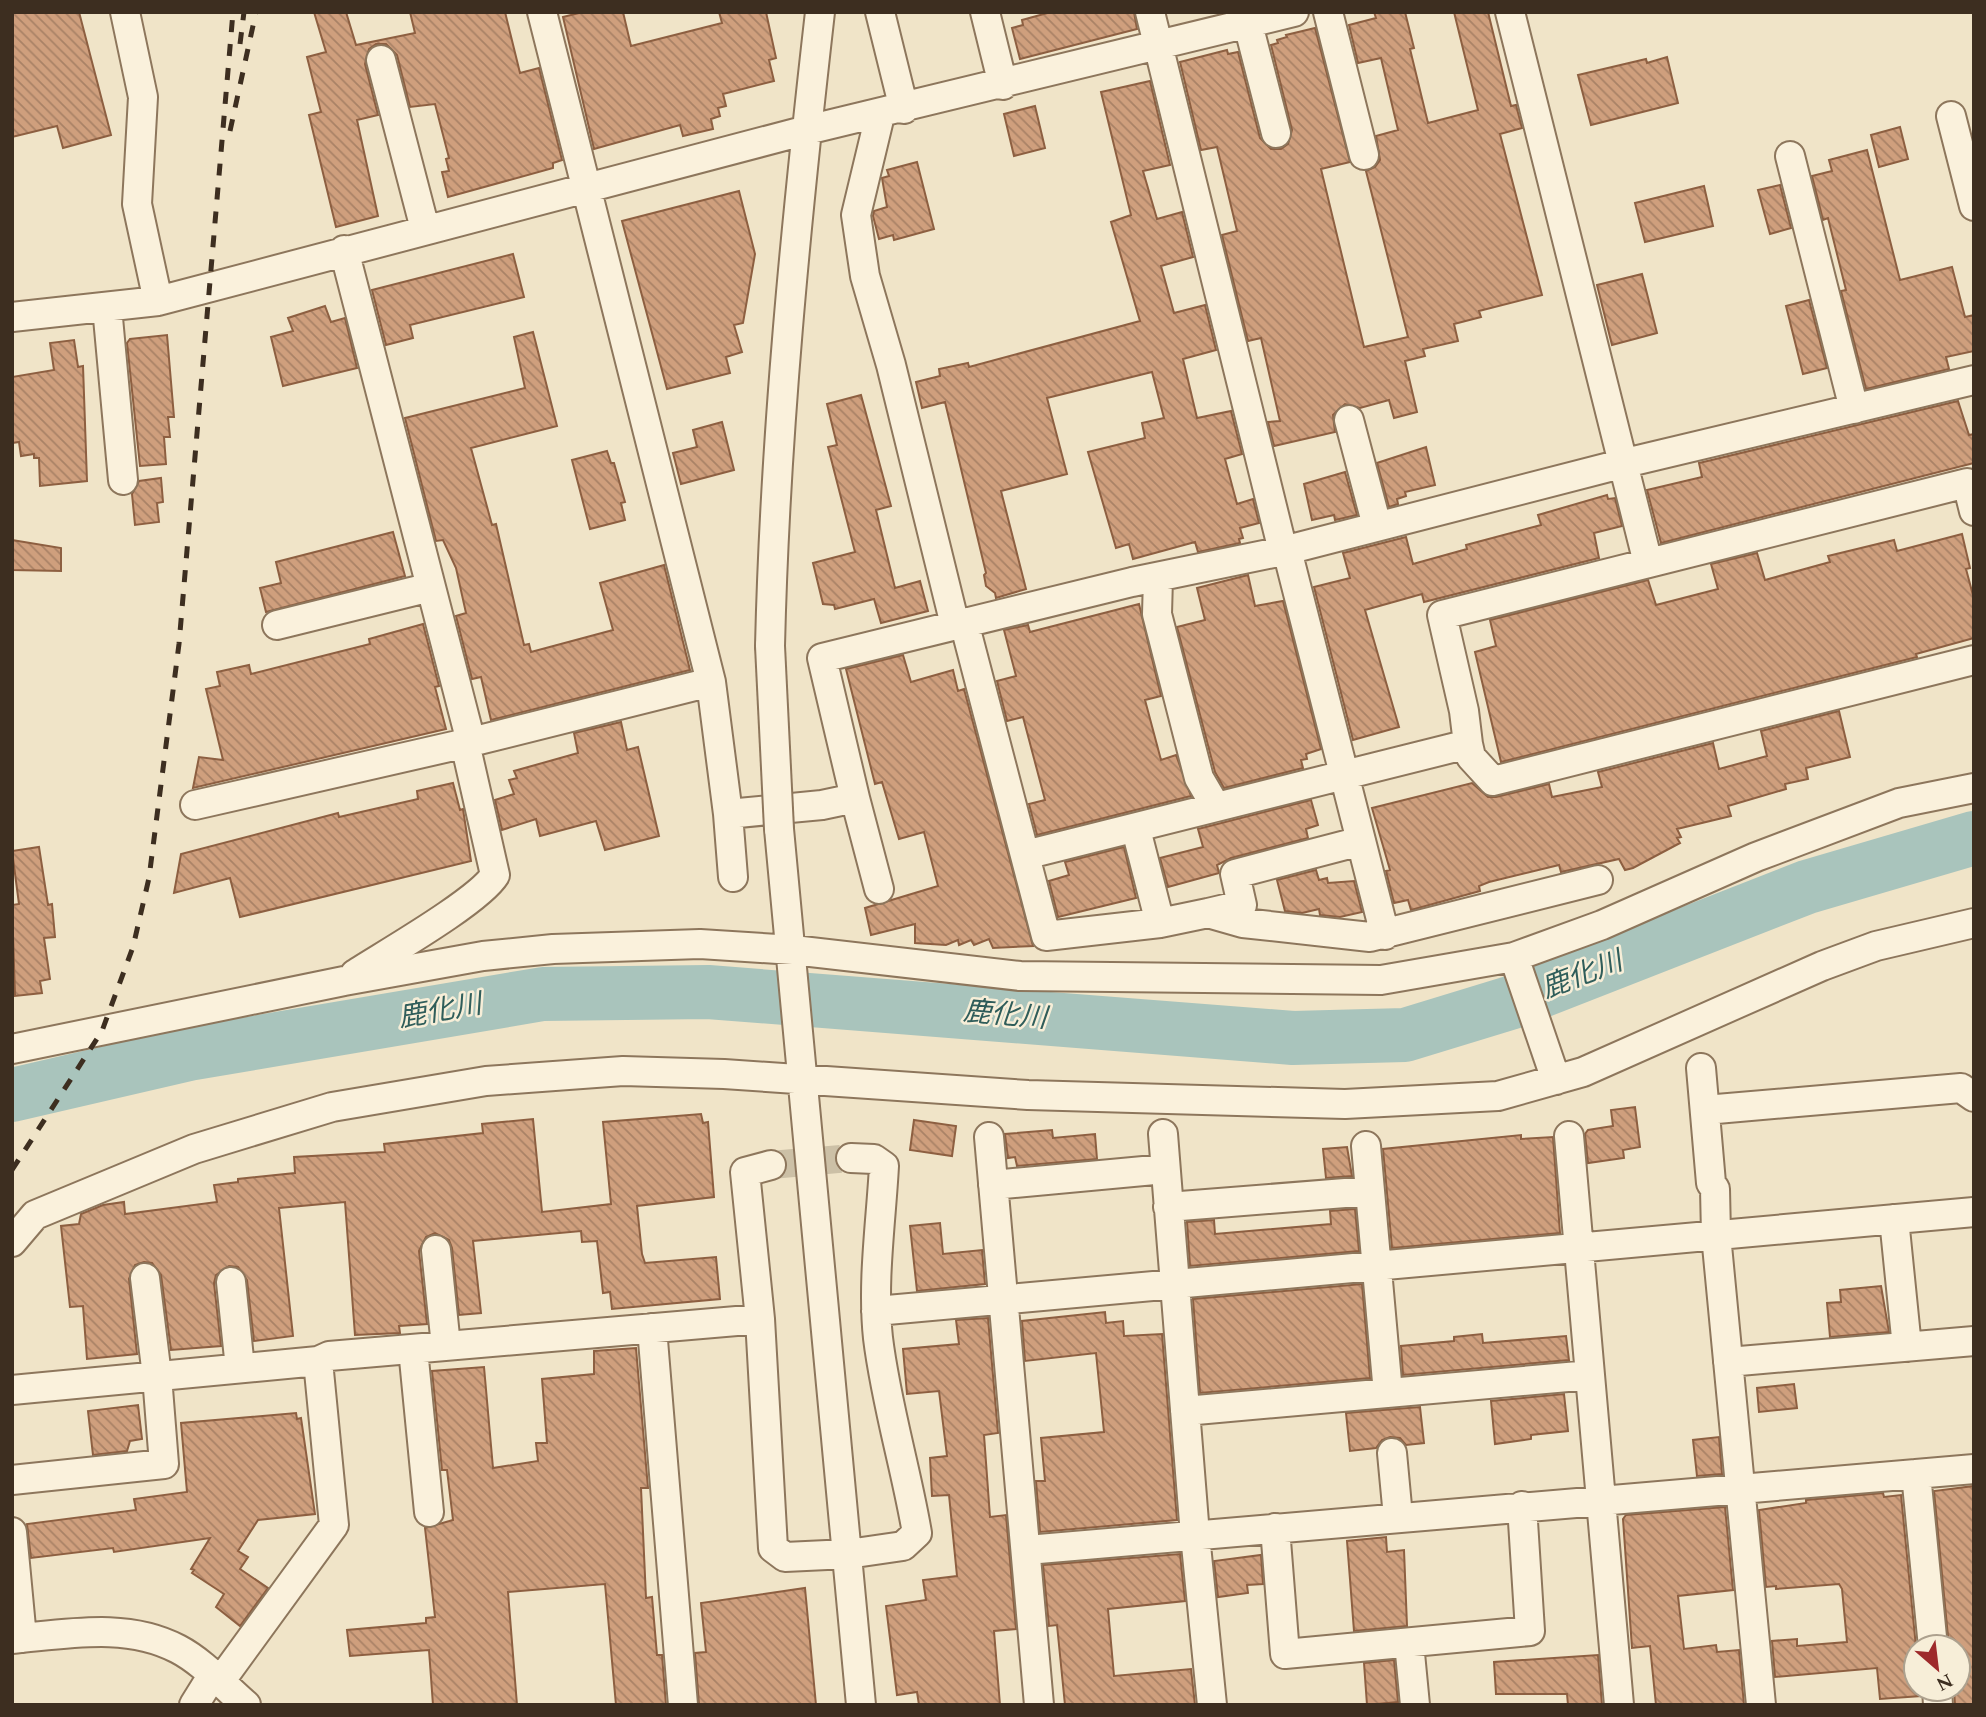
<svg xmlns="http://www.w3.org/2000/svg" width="1986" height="1717" font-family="Spectral,'Noto Sans JP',serif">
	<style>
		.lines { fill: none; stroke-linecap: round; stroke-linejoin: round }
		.river { stroke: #a9c4bc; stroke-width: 54 }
		.building { fill: url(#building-back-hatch); stroke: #8d5f41; stroke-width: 2 }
		.minor-tunnel { stroke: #ccc0a6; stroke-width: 28; stroke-dasharray: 28 14; stroke-linecap: butt }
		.minor-casing { stroke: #8d765c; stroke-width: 32 }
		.minor { stroke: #faf1dc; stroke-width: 28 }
		.rail { stroke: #3d2e20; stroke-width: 5; stroke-dasharray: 12 12; stroke-linecap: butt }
		.minor-bridge-casing { stroke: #8d765c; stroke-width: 32; stroke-linecap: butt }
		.minor-bridge { stroke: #faf1dc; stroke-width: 28 }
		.labels { text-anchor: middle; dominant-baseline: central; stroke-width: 5; stroke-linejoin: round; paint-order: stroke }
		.water-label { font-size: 28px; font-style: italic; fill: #2f5d5a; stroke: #f7eed8 }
	</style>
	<defs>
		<pattern id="building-back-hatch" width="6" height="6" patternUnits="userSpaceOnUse" patternTransform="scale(1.75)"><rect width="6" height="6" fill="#cf9f7d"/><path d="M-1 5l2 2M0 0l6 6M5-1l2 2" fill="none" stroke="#a98266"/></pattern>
	</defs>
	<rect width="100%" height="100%" fill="#f0e4c8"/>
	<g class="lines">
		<path class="river" d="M 12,1095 L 189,1054 L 543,994 L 708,992 L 1293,1038 L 1405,1035 L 1513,1002 L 1807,887 L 1974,838"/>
	</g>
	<path class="building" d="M 12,12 L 79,12 L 111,135 L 63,148 L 57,126 L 12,137 Z
		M 314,12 L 346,12 L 356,45 L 415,33 L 410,12 L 505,12 L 520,73 L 539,68 L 562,160 L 553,163 L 553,168 L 448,197 L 442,172 L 449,171 L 446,159 L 449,158 L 435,104 L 410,107 L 397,55 L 386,44 L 376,44 L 369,49 L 365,64 L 378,115 L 357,120 L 378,216 L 336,227 L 309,115 L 321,112 L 307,57 L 326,52 Z
		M 583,12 L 623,12 L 631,46 L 722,23 L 719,12 L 766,12 L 776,58 L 769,60 L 774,81 L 723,94 L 726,106 L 718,108 L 720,116 L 711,119 L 713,129 L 683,136 L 680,125 L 594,149 L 563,17 Z
		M 1051,12 L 1134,12 L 1137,29 L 1020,59 L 1012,28 L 1023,25 L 1022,20 Z
		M 1374,12 L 1405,12 L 1414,48 L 1410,49 L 1428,123 L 1478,110 L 1454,12 L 1488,12 L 1511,106 L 1516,105 L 1522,128 L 1500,134 L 1542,295 L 1479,311 L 1481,317 L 1454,324 L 1458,341 L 1423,349 L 1425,356 L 1405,361 L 1417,412 L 1394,418 L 1389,400 L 1360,408 L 1345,404 L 1333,415 L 1335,432 L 1274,446 L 1268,422 L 1280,421 L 1261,338 L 1248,341 L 1222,235 L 1237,231 L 1217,147 L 1201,150 L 1180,62 L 1227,50 L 1228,54 L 1238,52 L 1260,138 L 1271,149 L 1281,149 L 1288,144 L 1292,130 L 1271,45 L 1278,43 L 1277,40 L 1287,37 L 1286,35 L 1315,28 L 1350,162 L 1321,169 L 1364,347 L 1408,337 L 1366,171 L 1375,167 L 1380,160 L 1376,136 L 1398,130 L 1381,58 L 1358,63 L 1349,25 L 1376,18 Z
		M 1667,57 L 1678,103 L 1591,125 L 1578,75 L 1646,59 L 1647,63 Z
		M 1150,81 L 1170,165 L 1143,171 L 1157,219 L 1182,212 L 1193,257 L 1161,266 L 1174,313 L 1205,305 L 1216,350 L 1183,359 L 1197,418 L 1231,411 L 1242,454 L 1225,459 L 1237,504 L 1253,499 L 1259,523 L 1240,528 L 1243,538 L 1239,539 L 1240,543 L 1198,552 L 1195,542 L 1133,559 L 1129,544 L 1116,548 L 1088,452 L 1145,438 L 1142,423 L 1164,418 L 1152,372 L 1047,398 L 1067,474 L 1001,491 L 1026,589 L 996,598 L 995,593 L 986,586 L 984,575 L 986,573 L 945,402 L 922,408 L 916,382 L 940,376 L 939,369 L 968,363 L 969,367 L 1140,321 L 1111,222 L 1131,215 L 1101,92 Z
		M 1035,106 L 1045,148 L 1014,156 L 1004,114 Z
		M 1900,127 L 1908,159 L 1879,167 L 1871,135 Z
		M 1867,150 L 1900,280 L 1952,267 L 1965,317 L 1974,315 L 1974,351 L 1946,357 L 1949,369 L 1866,389 L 1841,291 L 1846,290 L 1828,218 L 1823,220 L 1812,176 L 1832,171 L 1829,160 Z
		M 917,162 L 934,229 L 894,240 L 893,235 L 879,239 L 873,216 L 874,211 L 887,207 L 882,178 L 889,176 L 887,170 Z
		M 1780,185 L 1791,228 L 1770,234 L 1758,190 Z
		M 1704,186 L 1713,226 L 1645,242 L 1635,203 Z
		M 739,191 L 755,254 L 743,323 L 734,325 L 742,352 L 726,357 L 730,373 L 667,389 L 622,221 Z
		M 513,254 L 524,297 L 410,325 L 413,338 L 386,345 L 372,290 Z
		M 1642,274 L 1657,333 L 1612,345 L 1597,285 Z
		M 1809,300 L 1827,368 L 1803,374 L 1786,306 Z
		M 325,306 L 331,322 L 345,318 L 357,368 L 283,386 L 271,337 L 293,331 L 288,318 Z
		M 533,332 L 557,426 L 471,448 L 492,525 L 496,524 L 524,645 L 529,644 L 531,652 L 613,630 L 600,583 L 664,565 L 690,670 L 491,720 L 481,677 L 472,679 L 456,616 L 466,613 L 456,568 L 443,540 L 436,541 L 405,418 L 525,388 L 514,337 Z
		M 167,335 L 174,417 L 168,417 L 170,437 L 164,437 L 166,464 L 140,466 L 127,343 L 130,339 Z
		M 74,340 L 78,367 L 83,366 L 87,481 L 40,486 L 39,458 L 34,458 L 34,454 L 21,456 L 19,442 L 12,443 L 12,377 L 54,370 L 50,343 Z
		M 861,395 L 891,506 L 876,510 L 895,588 L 920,581 L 928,611 L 881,623 L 874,599 L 835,609 L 834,605 L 823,604 L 813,563 L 855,552 L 828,447 L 837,445 L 827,404 Z
		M 1958,401 L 1969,435 L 1974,434 L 1974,463 L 1661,543 L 1647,490 L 1702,477 L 1699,463 Z
		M 722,422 L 734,470 L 681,484 L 673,453 L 697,447 L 693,430 Z
		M 1426,447 L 1435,485 L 1405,492 L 1406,496 L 1397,499 L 1398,504 L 1389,507 L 1377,463 Z
		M 607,451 L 611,463 L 614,463 L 625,502 L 621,503 L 625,520 L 590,529 L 572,460 Z
		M 1345,472 L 1357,515 L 1335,520 L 1334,515 L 1312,520 L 1304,484 Z
		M 161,478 L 163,502 L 157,503 L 159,522 L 135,525 L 132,494 L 139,481 Z
		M 1607,495 L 1608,499 L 1615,498 L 1622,526 L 1594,533 L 1599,558 L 1424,602 L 1422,594 L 1365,610 L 1399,727 L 1353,740 L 1314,587 L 1350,578 L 1343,553 L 1406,537 L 1413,564 L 1467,549 L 1466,545 L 1541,525 L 1538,515 Z
		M 393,532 L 405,576 L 266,612 L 260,588 L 281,583 L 276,562 Z
		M 1962,534 L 1970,568 L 1966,569 L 1974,599 L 1974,638 L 1916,654 L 1917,657 L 1501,762 L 1475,652 L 1496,646 L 1490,620 L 1648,580 L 1656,605 L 1718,589 L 1711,564 L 1757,553 L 1765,580 L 1830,562 L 1828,556 L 1894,540 L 1897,551 Z
		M 12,540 L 61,548 L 61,571 L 12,570 Z
		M 1248,575 L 1255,606 L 1283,601 L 1321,749 L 1306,754 L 1307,759 L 1301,760 L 1303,768 L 1224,788 L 1215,772 L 1177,627 L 1205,620 L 1197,588 Z
		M 1139,604 L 1161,696 L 1145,700 L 1161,760 L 1176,755 L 1191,796 L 1037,835 L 1029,804 L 1045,800 L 1023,717 L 1007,721 L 997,681 L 1016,676 L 1004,630 L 1028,625 L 1030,632 Z
		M 423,624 L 439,686 L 435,687 L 446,729 L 193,788 L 199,757 L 223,760 L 206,689 L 220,686 L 217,672 L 249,665 L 251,674 L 370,644 L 369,639 Z
		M 903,655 L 911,682 L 953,670 L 958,691 L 964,689 L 1033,946 L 993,948 L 989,939 L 974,945 L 971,940 L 959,945 L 958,940 L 946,945 L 915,943 L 915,924 L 871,935 L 865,908 L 938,886 L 924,832 L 899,839 L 882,782 L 875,784 L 846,669 Z
		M 1839,711 L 1850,757 L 1806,768 L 1808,779 L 1785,784 L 1786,789 L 1728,806 L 1731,816 L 1677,829 L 1681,837 L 1677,838 L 1680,843 L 1633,868 L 1625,870 L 1619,859 L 1561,872 L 1559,865 L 1489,882 L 1479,886 L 1480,891 L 1411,910 L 1408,900 L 1394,903 L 1386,871 L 1390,870 L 1372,808 L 1472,783 L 1488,797 L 1496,797 L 1549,784 L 1552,797 L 1602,787 L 1598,772 L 1713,743 L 1719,769 L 1767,756 L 1761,731 Z
		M 621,722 L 627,750 L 638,747 L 659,836 L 605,850 L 596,821 L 540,836 L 536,819 L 502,830 L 495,800 L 514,794 L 509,780 L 517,778 L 514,771 L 578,753 L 574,733 Z
		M 453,783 L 460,810 L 463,809 L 471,861 L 240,917 L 230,878 L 174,893 L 181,854 L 338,813 L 339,817 L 418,799 L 417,791 Z
		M 1311,800 L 1318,825 L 1306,829 L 1308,838 L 1231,858 L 1217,865 L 1219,873 L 1168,887 L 1160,858 L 1203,847 L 1198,829 Z
		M 39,847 L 48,905 L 52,904 L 55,937 L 44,938 L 50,979 L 40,981 L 42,993 L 15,996 L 12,905 L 19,904 L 12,851 Z
		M 1124,847 L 1136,898 L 1058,917 L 1049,881 L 1069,875 L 1065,862 Z
		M 1316,870 L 1319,880 L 1327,878 L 1328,883 L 1354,881 L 1362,912 L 1340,917 L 1320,915 L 1319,909 L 1302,913 L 1285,911 L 1277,880 Z
		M 1635,1107 L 1640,1147 L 1623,1150 L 1624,1158 L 1588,1163 L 1585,1134 L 1588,1130 L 1613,1126 L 1611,1110 Z
		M 701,1114 L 703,1123 L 708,1122 L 714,1197 L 637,1206 L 642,1254 L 645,1263 L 716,1257 L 720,1299 L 612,1309 L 610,1292 L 603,1293 L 597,1241 L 582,1242 L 581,1231 L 473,1241 L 481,1313 L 459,1315 L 452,1248 L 449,1240 L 435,1233 L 426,1237 L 419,1251 L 427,1324 L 399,1326 L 400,1333 L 355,1335 L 345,1202 L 279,1208 L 293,1336 L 254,1341 L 247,1280 L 238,1267 L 229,1266 L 216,1275 L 214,1283 L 221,1346 L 171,1350 L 161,1275 L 152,1263 L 144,1262 L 135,1265 L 129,1279 L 137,1354 L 87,1359 L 83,1306 L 70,1307 L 61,1226 L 79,1224 L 81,1214 L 103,1205 L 124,1202 L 125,1214 L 217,1202 L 214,1185 L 238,1182 L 238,1179 L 295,1173 L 294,1157 L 385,1152 L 384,1144 L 483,1133 L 482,1124 L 533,1119 L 542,1212 L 611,1204 L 603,1122 Z
		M 914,1120 L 956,1126 L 952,1156 L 910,1150 Z
		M 1052,1130 L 1053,1138 L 1095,1134 L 1097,1159 L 1017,1166 L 1015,1157 L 1008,1158 L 1005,1134 Z
		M 1521,1135 L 1521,1139 L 1553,1137 L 1560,1233 L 1392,1248 L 1383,1149 Z
		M 1347,1147 L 1352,1176 L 1326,1178 L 1323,1149 Z
		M 1355,1209 L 1359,1251 L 1190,1266 L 1187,1222 L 1214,1220 L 1215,1234 L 1331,1224 L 1330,1211 Z
		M 940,1223 L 943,1254 L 982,1250 L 985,1284 L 917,1291 L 910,1226 Z
		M 1362,1284 L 1370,1378 L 1200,1393 L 1193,1299 Z
		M 1881,1286 L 1889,1332 L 1830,1337 L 1827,1303 L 1841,1302 L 1840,1290 Z
		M 1105,1312 L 1106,1323 L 1123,1321 L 1124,1336 L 1162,1334 L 1177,1520 L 1040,1532 L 1036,1481 L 1045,1481 L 1041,1438 L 1104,1432 L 1096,1353 L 1025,1361 L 1022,1321 Z
		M 988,1318 L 998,1433 L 984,1435 L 990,1517 L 1006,1515 L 1016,1629 L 994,1631 L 1000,1705 L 919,1705 L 917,1692 L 897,1695 L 886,1606 L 926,1600 L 923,1580 L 957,1576 L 949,1495 L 932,1496 L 930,1458 L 947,1456 L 939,1391 L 907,1394 L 903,1349 L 959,1344 L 956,1320 Z
		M 1482,1334 L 1483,1343 L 1566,1336 L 1569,1360 L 1403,1375 L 1401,1346 L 1454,1341 L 1454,1337 Z
		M 636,1348 L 648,1488 L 641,1488 L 646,1598 L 652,1597 L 657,1655 L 662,1655 L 666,1705 L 616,1705 L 605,1584 L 508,1592 L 517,1705 L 433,1705 L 429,1650 L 350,1656 L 347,1630 L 426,1623 L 426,1618 L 435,1617 L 425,1528 L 453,1520 L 447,1470 L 442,1470 L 432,1371 L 484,1367 L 493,1468 L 538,1461 L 536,1443 L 547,1443 L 542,1379 L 594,1374 L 594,1351 Z
		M 1794,1384 L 1797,1408 L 1759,1412 L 1757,1388 Z
		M 1564,1394 L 1568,1431 L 1531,1435 L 1531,1439 L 1495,1444 L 1491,1401 Z
		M 138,1405 L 142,1439 L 130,1441 L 127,1451 L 93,1455 L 88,1411 Z
		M 1420,1407 L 1424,1443 L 1406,1445 L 1400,1438 L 1390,1437 L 1382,1440 L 1376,1448 L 1350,1451 L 1346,1413 Z
		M 296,1413 L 297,1419 L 301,1418 L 315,1514 L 258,1520 L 238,1551 L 248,1557 L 240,1569 L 268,1588 L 240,1626 L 216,1607 L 224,1594 L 192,1573 L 194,1570 L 191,1569 L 210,1538 L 114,1552 L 113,1548 L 31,1558 L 27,1524 L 136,1510 L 134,1499 L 187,1492 L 181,1423 Z
		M 1719,1437 L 1722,1474 L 1697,1476 L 1693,1440 Z
		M 1974,1486 L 1974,1705 L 1955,1705 L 1954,1689 L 1958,1689 L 1958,1647 L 1949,1647 L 1934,1491 Z
		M 1883,1493 L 1884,1497 L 1901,1495 L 1916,1647 L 1916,1689 L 1921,1689 L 1921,1696 L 1880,1699 L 1877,1668 L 1775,1677 L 1772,1641 L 1797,1639 L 1797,1646 L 1847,1642 L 1842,1589 L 1839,1584 L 1776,1589 L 1776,1586 L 1766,1587 L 1759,1510 L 1806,1503 L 1806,1500 Z
		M 1725,1507 L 1733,1590 L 1678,1596 L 1684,1649 L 1716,1645 L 1717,1652 L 1739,1650 L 1744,1705 L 1656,1705 L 1650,1646 L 1632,1648 L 1623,1519 L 1626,1515 Z
		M 1386,1537 L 1387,1552 L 1404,1550 L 1407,1626 L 1354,1631 L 1347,1541 Z
		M 1180,1554 L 1185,1601 L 1108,1609 L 1114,1676 L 1191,1669 L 1195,1705 L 1065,1705 L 1057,1625 L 1049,1626 L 1043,1565 Z
		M 1261,1555 L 1263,1584 L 1247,1585 L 1248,1593 L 1218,1597 L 1214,1561 Z
		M 805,1588 L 816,1705 L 699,1705 L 695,1653 L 706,1652 L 701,1603 Z
		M 1598,1655 L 1602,1705 L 1568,1705 L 1567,1694 L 1496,1694 L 1494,1662 Z
		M 1394,1660 L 1398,1702 L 1367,1705 L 1364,1663 Z"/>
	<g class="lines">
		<path class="minor-tunnel" d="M 771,1165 L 851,1158"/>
		<defs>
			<path id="minor" d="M 542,12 L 711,682 L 728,814 L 822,805 L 855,798 L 822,658 L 1132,582 L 1283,551 L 1621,464 L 1974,380
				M 880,12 L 904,109
				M 985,12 L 1003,85
				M 1150,12 L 1283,551
				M 1328,12 L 1364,155
				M 1510,12 L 1648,563
				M 1248,24 L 1276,133
				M 381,60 L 425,229
				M 880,115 L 856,215 L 865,276 L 891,365 L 955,625
				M 1951,116 L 1974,206
				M 1790,156 L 1854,409
				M 344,250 L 471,742 L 711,682
				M 158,301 L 807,130 L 1294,12
				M 107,307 L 123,480
				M 12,317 L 158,301 L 137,204 L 143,97 L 125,12
				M 1349,420 L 1377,526
				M 1287,550 L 1385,935
				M 1158,578 L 1157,614 L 1199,778 L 1216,807
				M 964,622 L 1046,936 L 1160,923 L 1208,913 L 1243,923 L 1370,937 L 1598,880
				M 277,625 L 431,587
				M 770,646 C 775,435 796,222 820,12
				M 1468,744 L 1464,711 L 1442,615 L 1967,483 L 1974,511
				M 855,798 L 879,889
				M 195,805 L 471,742
				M 728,814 L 733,877
				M 779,829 L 861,1705
				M 1139,841 L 1160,923
				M 1025,855 L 1468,744 L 1471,757 L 1493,781 L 1974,660
				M 1208,913 L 1242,905 L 1235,874 L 1361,841
				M 1514,957 L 1556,1080
				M 355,974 C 386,954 479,901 495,875 L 465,743
				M 12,1049 L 344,981 L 483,956 L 553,949 L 700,944 L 793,950 L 1020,976 L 1381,980 L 1514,957 L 1602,925 L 1756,857 L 1899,803 L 1974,788
				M 1701,1068 L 1711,1183 L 1715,1189 L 1716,1235 L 1761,1705
				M 1705,1110 L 1961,1088 L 1974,1097
				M 1163,1134 L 1195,1535 L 1212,1705
				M 1569,1136 L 1619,1705
				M 989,1137 L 1039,1705
				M 1366,1146 L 1388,1393
				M 771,1165 L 745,1172 L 760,1319 L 773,1548 L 785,1557 L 848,1554 L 903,1546 L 917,1533 C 906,1468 886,1404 878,1338 C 872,1282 881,1222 884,1166 L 874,1159 L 851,1158
				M 993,1185 L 1165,1169
				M 1168,1207 L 1370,1191
				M 1894,1219 L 1907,1347
				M 12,1242 L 35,1215 L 194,1149 L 332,1107 L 486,1081 L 623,1071 L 724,1074 L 1028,1095 L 1345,1104 L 1498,1096 L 1583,1072 L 1822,966 L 1876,946 L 1974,923
				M 436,1250 L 446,1346
				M 231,1282 L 240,1368
				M 876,1311 L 1974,1212
				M 652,1328 L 683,1705
				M 413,1349 L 429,1512
				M 1728,1362 L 1974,1341
				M 12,1390 L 318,1361 L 329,1356 L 760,1319
				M 1185,1411 L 1590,1375
				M 1392,1453 L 1398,1517
				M 1916,1474 L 1933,1647
				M 12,1480 L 164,1464 L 157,1376 L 145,1278
				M 1275,1528 L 1285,1654 L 1530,1631 L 1522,1506
				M 12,1532 L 22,1638
				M 1027,1550 L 1974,1469
				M 12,1639 C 68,1634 127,1622 178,1649 C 203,1662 225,1687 246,1705
				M 1409,1643 L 1415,1705
				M 219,1683 L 334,1525 L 318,1361
				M 1937,1689 L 1938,1705
				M 194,1705 L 212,1676"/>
		</defs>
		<use href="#minor" class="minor-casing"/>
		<use href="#minor" class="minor"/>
		<path class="rail" d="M 240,44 L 244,12
			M 230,131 L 256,12
			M 12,1170 L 102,1031 L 133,947 L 149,878 L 179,644 L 233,12"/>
		<defs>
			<path id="minor-bridge" d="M 770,646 L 779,829"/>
		</defs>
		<use href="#minor-bridge" class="minor-bridge-casing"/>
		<use href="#minor-bridge" class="minor-bridge"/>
	</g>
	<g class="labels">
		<g class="water-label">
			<text transform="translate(1582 975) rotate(-21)">鹿化川</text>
			<text transform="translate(440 1011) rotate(-10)">鹿化川</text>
			<text transform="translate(1005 1015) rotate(5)">鹿化川</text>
		</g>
	</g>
	<rect width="1986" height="1717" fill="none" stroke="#3d2e20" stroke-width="28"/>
	<g transform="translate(1937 1668) rotate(152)"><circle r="33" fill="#f7eed8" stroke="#ada18e" stroke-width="2"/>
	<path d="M0-5L12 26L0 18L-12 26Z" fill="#9e2a2b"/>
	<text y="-10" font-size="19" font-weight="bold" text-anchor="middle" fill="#3d2e20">N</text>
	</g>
</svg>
